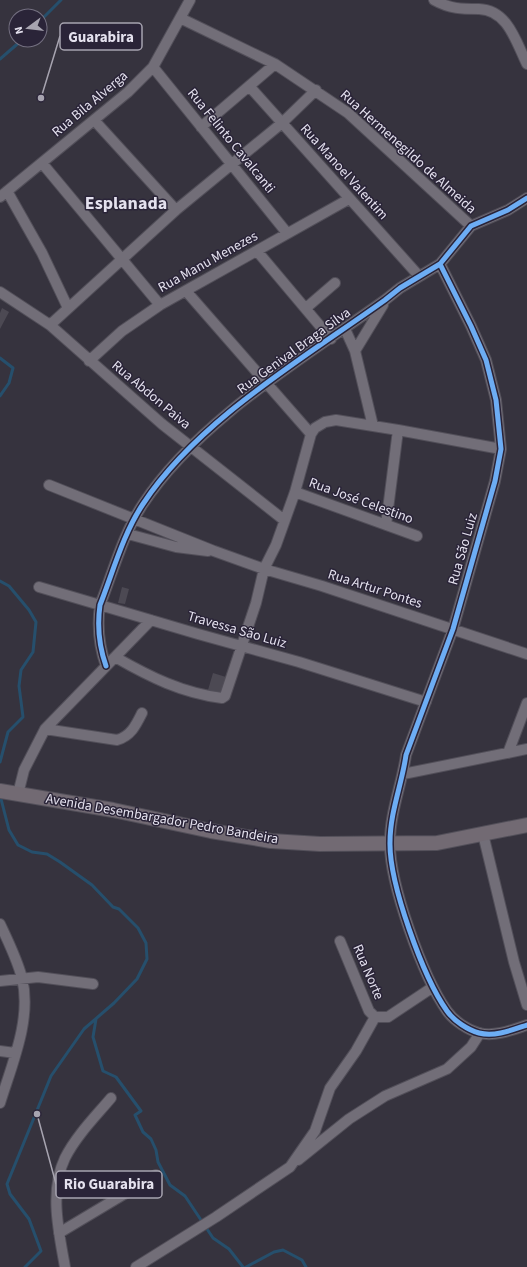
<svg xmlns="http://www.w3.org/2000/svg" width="527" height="1267" font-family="'Source Sans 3',sans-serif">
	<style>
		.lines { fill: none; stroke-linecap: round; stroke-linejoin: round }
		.stream { stroke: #264f6c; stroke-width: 3 }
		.building { fill: #4c4953 }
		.minor-casing { stroke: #524f59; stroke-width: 12 }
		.secondary-casing { stroke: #524f59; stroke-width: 16 }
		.minor { stroke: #726e78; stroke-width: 10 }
		.secondary { stroke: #726a73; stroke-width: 14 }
		.cycleway-casing { stroke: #2a2438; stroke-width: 8 }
		.cycleway { stroke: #6dadf4; stroke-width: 5 }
		.labels { text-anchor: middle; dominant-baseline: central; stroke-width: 3; stroke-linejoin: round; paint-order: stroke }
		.street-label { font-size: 14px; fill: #e4e1ee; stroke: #2a2438 }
		.district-label { font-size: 18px; font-weight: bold; fill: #e4e1ee; stroke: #2a2438 }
		.leader { fill: none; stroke: #a7a4b0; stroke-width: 1.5 }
		.callout-dot { fill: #a7a4b0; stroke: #2a2438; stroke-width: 1.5 }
		.callout { fill: #2a2438; stroke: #a7a4b0; stroke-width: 1.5 }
		.callout-label { font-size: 15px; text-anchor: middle; font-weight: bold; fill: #e4e1ee }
	</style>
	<rect width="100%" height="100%" fill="#36333e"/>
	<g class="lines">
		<path class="stream" d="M 40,21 L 61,0
			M 0,59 L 22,40
			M 0,358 L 13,368 L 9,383 L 0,396
			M 0,581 L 9,586 L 29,610 L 36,622 L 33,652 L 21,670 L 19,686 L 23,717 L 8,732 L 0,762
			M 0,795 L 9,830 L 18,845 L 32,852 L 47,854 L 60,862 L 92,885 L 113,907 L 119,909 L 138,928 L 146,943 L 147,959 L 137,979 L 114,1003 L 84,1029 L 51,1076 L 7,1184 L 10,1194 L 29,1219 L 41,1251 L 25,1267
			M 96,1019 L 93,1037 L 103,1071 L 116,1077 L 141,1111 L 135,1115 L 143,1132 L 151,1139 L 156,1150 L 158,1162 L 170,1185 L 185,1196 L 213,1238 L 229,1249 L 243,1267
			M 246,1267 L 274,1252 L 283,1250 L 302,1260 L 306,1267"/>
	</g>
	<path class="building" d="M 2,308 L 9,312 L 0,329 L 0,313 Z
		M 122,587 L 129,589 L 125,604 L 118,603 Z
		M 213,673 L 226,677 L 221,694 L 208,690 Z"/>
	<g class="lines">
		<defs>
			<path id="minor" d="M 434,0 C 450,9 462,9 479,9 C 508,10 516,42 527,64
				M 180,18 L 275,64 L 348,113 L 471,226
				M 153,67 L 287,233
				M 249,86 L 419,276
				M 94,120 L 176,210
				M 201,127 L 275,64
				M 42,163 L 160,305
				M 7,191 L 42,253 L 68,308
				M 0,197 L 128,92 L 153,67 L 190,0
				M 257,251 L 331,339
				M 440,264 L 471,326 L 486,360 L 496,400 L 501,449 L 495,481 L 453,629 L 406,755 C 402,784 390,812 390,842 C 389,883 423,977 447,1011 C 454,1021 468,1030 479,1033 C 495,1037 512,1030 527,1025
				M 186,291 L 311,434
				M 0,292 L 50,325 L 162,424 L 284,520
				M 306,308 L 335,283
				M 50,325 L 176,210 L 282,123 L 316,90
				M 345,329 L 355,351 L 373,426
				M 355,351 L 383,305
				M 89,361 L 122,331 L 160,305 L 349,199
				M 49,485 L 214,551 L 264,569 L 322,586 L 527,654
				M 295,492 L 417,536
				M 386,525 L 398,430
				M 128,534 L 176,547 L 208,551
				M 39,587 L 198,634 L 299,662 L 426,702
				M 115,657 C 150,677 182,693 222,698 L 225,696 L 256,603 L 264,569 L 276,545 L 295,492 L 311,434 L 315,428 L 325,422 L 336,420 L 398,430 L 501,449
				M 106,666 C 99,646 97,626 100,605 C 113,572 123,534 143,504 C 198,420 304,358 385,300 L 400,288 L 440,264 L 471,226 L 508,210 L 527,198
				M 45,729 L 117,740 C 131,736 136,725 142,713
				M 508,753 L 527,703
				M 403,774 L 527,749
				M 18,794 L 24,770 L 45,729 L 151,620
				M 483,834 L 514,962 L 527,1005
				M 0,924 C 8,941 17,959 22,978 C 32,1019 12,1064 0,1103
				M 340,941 L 369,1011 L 375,1017 L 388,1017 L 433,987
				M 0,981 L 38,977 L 93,984
				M 0,1051 L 15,1053
				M 298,1160 L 349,1119 L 385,1096 L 447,1069 L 471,1047 L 480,1033
				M 59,1233 L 156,1175
				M 65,1267 C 59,1233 49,1191 65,1158 C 76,1136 95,1117 111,1098
				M 136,1267 L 216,1217 L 290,1167 L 315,1131 L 330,1088 L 356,1051 L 375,1017"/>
			<path id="secondary" d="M 0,791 L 113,810 L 211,831 L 271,841 L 320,844 L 437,843 L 527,825"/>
		</defs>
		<use href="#minor" class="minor-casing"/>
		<use href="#secondary" class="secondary-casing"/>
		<use href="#minor" class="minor"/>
		<use href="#secondary" class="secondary"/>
		<defs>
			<path id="cycleway" d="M 440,264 L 471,326 L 486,360 L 496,400 L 501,449 L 495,481 L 453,629 L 406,755 C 402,784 390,812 390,842 C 389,883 423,977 447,1011 C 454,1021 468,1030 479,1033 C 495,1037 512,1030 527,1025
				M 106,666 C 99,646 97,626 100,605 C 113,572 123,534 143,504 C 198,420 304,358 385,300 L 400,288 L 440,264 L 471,226 L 508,210 L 527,198"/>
		</defs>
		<use href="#cycleway" class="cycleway-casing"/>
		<use href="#cycleway" class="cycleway"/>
	</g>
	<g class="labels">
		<g class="street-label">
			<text transform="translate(90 104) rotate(-40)">Rua Bila Alverga</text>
			<text transform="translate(231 141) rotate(51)">Rua Felinto Cavalcanti</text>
			<text transform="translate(408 152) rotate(42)">Rua Hermenegildo de Almeida</text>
			<text transform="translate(344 172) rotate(48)">Rua Manoel Valentim</text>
			<text transform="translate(208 262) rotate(-29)">Rua Manu Menezes</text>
			<text transform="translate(294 351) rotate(-36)">Rua Genival Braga Silva</text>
			<text transform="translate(151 395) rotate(40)">Rua Abdon Paiva</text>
			<text transform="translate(361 501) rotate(20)">Rua José Celestino</text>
			<text transform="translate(463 549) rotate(-74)">Rua São Luiz</text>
			<text transform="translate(375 589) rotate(18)">Rua Artur Pontes</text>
			<text transform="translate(237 630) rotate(16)">Travessa São Luiz</text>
			<text transform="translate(162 819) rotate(10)">Avenida Desembargador Pedro Bandeira</text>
			<text transform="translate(368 972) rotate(67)">Rua Norte</text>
		</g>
		<g class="district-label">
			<text x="126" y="203">Esplanada</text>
		</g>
	</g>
	<path class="leader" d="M41 98L60 36M37 1114L56 1184"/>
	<g class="callout-dot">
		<circle cx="41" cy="98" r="4"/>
		<circle cx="37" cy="1114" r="4"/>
	</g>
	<g class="callout">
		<rect x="60" y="23" width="82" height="27" rx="4"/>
		<rect x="56" y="1171" width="106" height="27" rx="4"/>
	</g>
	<g class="callout-label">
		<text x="101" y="42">Guarabira</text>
		<text x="109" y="1189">Rio Guarabira</text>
	</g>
	<g transform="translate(28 28) rotate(255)"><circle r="19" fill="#2a2438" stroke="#747081"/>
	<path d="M0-3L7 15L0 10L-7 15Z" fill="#a7a4b0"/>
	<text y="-6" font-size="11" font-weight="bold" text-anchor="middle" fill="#e4e1ee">N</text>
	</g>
</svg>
